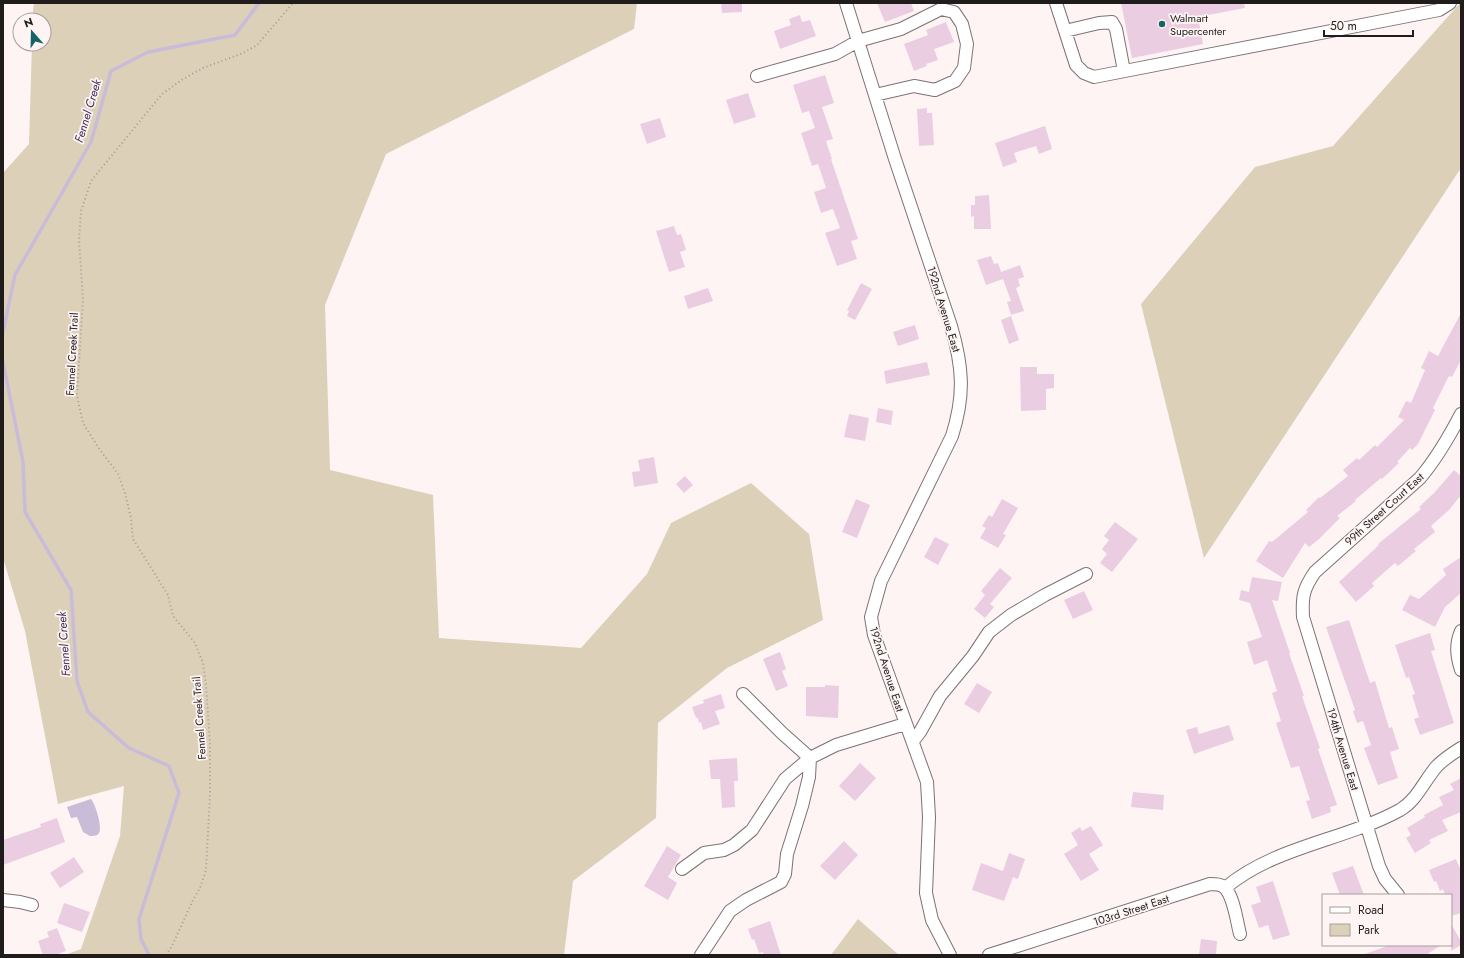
<svg xmlns="http://www.w3.org/2000/svg" width="1464" height="958" font-family="Jost,sans-serif">
	<style>
		.green { fill: #ddd0b9 }
		.water { fill: #c8bcd9 }
		.lines { fill: none; stroke-linecap: round; stroke-linejoin: round }
		.stream { stroke: #c8bcd9; stroke-width: 3.5 }
		.building { fill: #ebcde1 }
		.minor-casing { stroke: #7d7273; stroke-width: 14 }
		.path { stroke: #a39b9b; stroke-width: 2; stroke-dasharray: 1 3; stroke-linecap: butt }
		.minor { stroke: #fff; stroke-width: 12 }
		.poi-dot { fill: #156468; stroke: #fef4f4; stroke-width: 1.5 }
		.labels { text-anchor: middle; dominant-baseline: central; stroke-width: 3.5; stroke-linejoin: round; paint-order: stroke }
		.poi-label { font-size: 11px; fill: #201c1c; stroke: #fef4f4; text-anchor: start }
		.street-label { font-size: 11px; fill: #201c1c; stroke: #fef4f4 }
		.water-label { font-size: 12px; font-style: italic; fill: #412e57; stroke: #fef4f4 }
	</style>
	<rect width="100%" height="100%" fill="#fef4f4"/>
	<path class="green" d="M 34,3 L 637,3 L 634,29 L 386,154 L 325,305 L 330,470 L 433,495 L 439,638 L 581,648 L 647,574 L 671,523 L 751,483 L 809,534 L 823,620 L 727,668 L 658,723 L 656,818 L 573,881 L 564,955 L 65,955 L 81,949 L 120,836 L 124,786 L 58,804 L 25,631 L 3,558 L 3,173 L 29,144 L 32,44 L 44,44 L 44,20 L 32,20 Z
		M 1460,3 L 1461,3 L 1461,168 L 1204,558 L 1141,304 L 1255,167 L 1333,146 Z
		M 858,919 L 899,955 L 831,955 Z"/>
	<path class="water" d="M 91,799 C 95,803 103,828 99,833 C 97,836 93,836 90,836 L 83,832 L 77,817 L 71,818 L 67,807 Z"/>
	<g class="lines">
		<path class="stream" d="M 3,332 L 15,275 L 91,142 L 111,71 L 148,52 L 235,35 L 259,3
			M 3,362 L 23,462 L 25,512 L 71,590 L 77,681 L 88,712 L 129,748 L 169,766 L 179,793 L 139,919 L 141,939 L 149,955"/>
	</g>
	<path class="building" d="M 721,3 L 742,3 L 742,12 L 722,13 Z
		M 877,3 L 911,3 L 914,11 L 885,22 Z
		M 1121,3 L 1244,3 L 1245,8 L 1198,17 L 1203,44 L 1132,58 Z
		M 800,15 L 802,22 L 810,20 L 816,36 L 780,49 L 774,31 L 791,25 L 789,19 Z
		M 946,22 L 954,42 L 934,49 L 938,60 L 926,64 L 927,66 L 914,71 L 904,44 L 928,35 L 926,30 Z
		M 825,75 L 834,103 L 822,107 L 833,139 L 826,141 L 832,159 L 831,159 L 858,239 L 851,241 L 857,259 L 837,266 L 825,233 L 840,228 L 833,209 L 821,213 L 814,192 L 826,188 L 818,164 L 812,166 L 801,133 L 815,128 L 809,111 L 802,113 L 793,85 Z
		M 748,93 L 756,117 L 734,124 L 726,100 Z
		M 927,108 L 927,113 L 932,113 L 934,145 L 919,146 L 917,109 Z
		M 660,118 L 666,137 L 647,144 L 640,124 Z
		M 1045,126 L 1052,149 L 1039,154 L 1036,146 L 1014,153 L 1017,162 L 1003,167 L 995,143 Z
		M 989,195 L 991,229 L 974,229 L 974,216 L 971,217 L 971,205 L 975,205 L 975,196 Z
		M 674,226 L 677,235 L 681,234 L 686,250 L 680,252 L 685,267 L 669,272 L 656,231 Z
		M 991,256 L 994,264 L 998,263 L 1001,272 L 1020,265 L 1024,277 L 1018,279 L 1020,286 L 1016,288 L 1024,311 L 1011,315 L 1007,302 L 1011,301 L 1003,279 L 986,285 L 977,260 Z
		M 861,283 L 872,289 L 855,320 L 847,316 L 849,311 L 847,310 Z
		M 708,288 L 713,301 L 688,309 L 684,296 Z
		M 1461,313 L 1461,360 L 1452,377 L 1449,376 L 1433,408 L 1435,410 L 1418,444 L 1412,450 L 1410,448 L 1397,462 L 1399,463 L 1382,479 L 1381,478 L 1355,500 L 1356,501 L 1337,516 L 1340,518 L 1319,539 L 1309,547 L 1305,543 L 1283,578 L 1256,561 L 1269,541 L 1272,542 L 1308,512 L 1306,510 L 1319,497 L 1320,498 L 1348,476 L 1343,470 L 1357,458 L 1359,460 L 1375,445 L 1377,447 L 1404,420 L 1398,417 L 1406,401 L 1411,403 L 1425,370 L 1421,368 L 1429,351 L 1438,356 Z
		M 1011,316 L 1019,340 L 1009,344 L 1001,320 Z
		M 915,325 L 919,339 L 898,346 L 893,332 Z
		M 927,362 L 930,375 L 886,384 L 884,371 Z
		M 1020,367 L 1037,367 L 1037,374 L 1054,374 L 1054,388 L 1046,389 L 1046,410 L 1021,411 Z
		M 878,408 L 893,411 L 891,425 L 876,422 Z
		M 849,414 L 869,418 L 865,441 L 844,437 Z
		M 654,457 L 658,483 L 634,487 L 632,472 L 640,471 L 638,460 Z
		M 1454,470 L 1461,476 L 1461,495 L 1449,510 L 1431,526 L 1435,532 L 1414,549 L 1416,551 L 1398,566 L 1395,563 L 1372,583 L 1374,586 L 1356,602 L 1339,582 L 1379,545 L 1378,544 L 1421,509 L 1419,507 L 1434,493 Z
		M 685,476 L 693,485 L 684,493 L 676,484 Z
		M 856,499 L 870,505 L 857,538 L 842,532 Z
		M 1002,499 L 1018,508 L 1003,534 L 1006,535 L 998,548 L 980,538 L 986,528 L 982,526 L 989,515 L 992,517 Z
		M 1115,522 L 1138,539 L 1112,572 L 1100,563 L 1107,554 L 1102,549 L 1109,540 L 1104,536 Z
		M 935,537 L 949,544 L 938,565 L 924,557 Z
		M 1461,557 L 1461,593 L 1445,607 L 1435,627 L 1402,610 L 1410,595 L 1419,599 L 1446,575 L 1443,569 Z
		M 1000,568 L 1012,578 L 990,604 L 994,607 L 985,618 L 974,609 L 985,595 L 981,591 Z
		M 1252,577 L 1282,582 L 1278,601 L 1272,600 L 1290,653 L 1289,653 L 1304,696 L 1302,696 L 1320,748 L 1318,749 L 1337,805 L 1330,807 L 1331,812 L 1312,819 L 1306,801 L 1310,800 L 1299,766 L 1291,768 L 1276,723 L 1281,721 L 1272,693 L 1277,691 L 1267,660 L 1254,665 L 1247,642 L 1262,637 L 1250,603 L 1239,600 L 1241,590 L 1249,592 Z
		M 1084,591 L 1093,610 L 1073,619 L 1064,600 Z
		M 1349,620 L 1370,683 L 1375,681 L 1389,728 L 1392,727 L 1399,749 L 1390,752 L 1398,778 L 1378,785 L 1364,748 L 1371,745 L 1363,721 L 1357,723 L 1353,711 L 1355,710 L 1326,627 Z
		M 1430,633 L 1435,650 L 1431,651 L 1454,723 L 1420,735 L 1414,719 L 1419,717 L 1412,695 L 1415,694 L 1409,677 L 1406,678 L 1395,645 Z
		M 780,652 L 786,669 L 782,671 L 788,686 L 776,691 L 763,659 Z
		M 977,683 L 992,692 L 979,713 L 964,704 Z
		M 825,685 L 839,686 L 838,718 L 806,716 L 806,687 L 825,687 Z
		M 721,694 L 725,708 L 715,711 L 720,724 L 703,730 L 701,722 L 699,723 L 698,718 L 696,718 L 692,707 L 704,703 L 703,700 Z
		M 1229,725 L 1234,740 L 1194,754 L 1186,730 L 1197,727 L 1199,734 Z
		M 737,758 L 738,781 L 734,781 L 735,807 L 722,808 L 720,779 L 711,779 L 709,760 Z
		M 860,763 L 876,778 L 855,801 L 839,786 Z
		M 1461,778 L 1461,812 L 1442,820 L 1448,831 L 1429,840 L 1431,843 L 1415,853 L 1406,838 L 1411,835 L 1407,828 L 1425,817 L 1424,815 L 1443,805 L 1439,797 L 1454,790 L 1450,784 Z
		M 1133,792 L 1164,795 L 1163,810 L 1131,807 Z
		M 57,818 L 65,842 L 3,865 L 3,840 L 41,827 L 40,824 Z
		M 1091,826 L 1103,845 L 1089,854 L 1099,870 L 1081,881 L 1064,854 L 1078,845 L 1071,833 L 1080,827 L 1082,831 Z
		M 844,841 L 858,855 L 835,880 L 820,866 Z
		M 667,846 L 681,855 L 668,877 L 677,883 L 668,900 L 644,886 Z
		M 1009,853 L 1025,859 L 1018,879 L 1013,877 L 1004,901 L 972,890 L 981,863 L 1003,871 Z
		M 74,857 L 84,872 L 60,888 L 50,873 Z
		M 1456,859 L 1461,871 L 1461,913 L 1451,916 L 1451,895 L 1445,895 L 1443,889 L 1440,891 L 1436,881 L 1434,882 L 1429,870 Z
		M 1353,866 L 1364,895 L 1340,895 L 1332,873 Z
		M 1273,881 L 1290,935 L 1273,940 L 1268,925 L 1259,928 L 1251,905 L 1261,902 L 1256,887 Z
		M 64,903 L 90,912 L 82,932 L 57,923 Z
		M 770,921 L 781,955 L 764,955 L 763,952 L 759,953 L 754,939 L 752,940 L 748,929 Z
		M 1451,924 L 1461,941 L 1461,945 L 1451,951 Z
		M 57,928 L 66,951 L 55,955 L 43,955 L 38,941 L 49,937 L 47,932 Z
		M 1201,939 L 1217,941 L 1216,955 L 1199,955 Z
		M 1390,945 L 1441,945 L 1426,955 L 1366,955 L 1365,954 Z"/>
	<g class="lines">
		<defs>
			<path id="minor" d="M 846,3 L 895,159 L 951,326 C 963,367 965,395 952,436 L 881,581 L 871,617 L 874,635 L 927,782 L 929,817 L 926,893 L 932,920 L 950,955
				M 1056,3 L 1076,65 L 1084,73 L 1094,77 L 1439,10 L 1450,3
				M 1065,31 L 1099,23 L 1112,22 L 1116,29 L 1124,71
				M 757,76 L 835,54 L 858,41 L 901,29 L 941,9 L 954,12 L 962,24 L 967,44 L 964,68 L 955,81 L 935,90 L 914,86 L 875,95
				M 1461,631 C 1455,645 1457,657 1461,670
				M 743,694 L 782,733 L 810,758
				M 913,741 L 920,732 L 940,696 L 973,656 L 989,632 L 1011,615 L 1045,595 L 1086,574
				M 682,869 L 704,853 L 724,850 L 734,845 L 752,830 L 785,779 L 810,758 L 836,745 L 905,724
				M 1225,888 C 1275,846 1343,841 1400,810 C 1417,800 1424,781 1437,766 C 1444,759 1453,753 1461,748
				M 1398,895 L 1385,879 L 1379,866 L 1303,617 C 1302,597 1303,589 1315,572 L 1420,478 C 1437,458 1449,437 1461,414
				M 3,900 L 20,902 L 32,905
				M 701,955 L 730,911 L 746,900 L 781,882 L 785,874 L 787,854 L 802,806 L 809,777 L 810,758
				M 989,955 L 1210,884 C 1216,884 1221,884 1225,888 C 1234,897 1237,923 1240,934"/>
		</defs>
		<use href="#minor" class="minor-casing"/>
		<path class="path" d="M 166,955 L 172,946 L 192,902 L 200,888 L 206,870 L 210,795 L 210,744 L 206,685 L 203,663 L 195,643 L 173,616 L 168,595 L 133,539 L 131,518 L 125,493 L 118,474 L 98,447 L 83,423 L 77,396 L 83,299 L 79,240 L 81,211 L 91,181 L 162,94 L 183,79 L 203,68 L 243,53 L 257,45 L 293,3"/>
		<use href="#minor" class="minor"/>
	</g>
	<circle class="poi-dot" cx="1162" cy="24" r="4"/>
	<g class="labels">
		<g class="poi-label">
			<text x="1170" y="18">Walmart<tspan x="1170" dy="13">Supercenter</tspan></text>
		</g>
		<g class="street-label">
			<text transform="translate(944 309) rotate(73)">192nd Avenue East</text>
			<text transform="translate(72 354) rotate(-87)">Fennel Creek Trail</text>
			<text transform="translate(1384 509) rotate(-42)">99th Street Court East</text>
			<text transform="translate(887 669) rotate(72)">192nd Avenue East</text>
			<text transform="translate(199 718) rotate(-94)">Fennel Creek Trail</text>
			<text transform="translate(1343 749) rotate(73)">194th Avenue East</text>
			<text transform="translate(1131 910) rotate(-18)">103rd Street East</text>
		</g>
		<g class="water-label">
			<text transform="translate(88 111) rotate(-73)">Fennel Creek</text>
			<text transform="translate(64 644) rotate(-94)">Fennel Creek</text>
		</g>
	</g>
	<rect width="1464" height="958" fill="none" stroke="#201c1c" stroke-width="8"/>
	<rect x="1322" y="894" width="130" height="52" fill="#fef4f4" stroke="#a59e9e"/>
	<rect x="1330" y="907" width="20" height="6" fill="#ffffff" stroke="#a59e9e"/>
	<text x="1358" y="914" font-size="12" fill="#201c1c">Road</text>
	<rect x="1330" y="924" width="20" height="12" fill="#ddd0b9" stroke="#a59e9e"/>
	<text x="1358" y="934" font-size="12" fill="#201c1c">Park</text>
	<g transform="translate(32 32) rotate(340)"><circle r="19" fill="#fef4f4" stroke="#a59e9e"/>
	<path d="M0-3L7 15L0 10L-7 15Z" fill="#156468"/>
	<text y="-6" font-size="11" font-weight="bold" text-anchor="middle" fill="#201c1c">N</text>
	</g>
	<path d="M1324 30v6h89v-6" fill="none" stroke="#201c1c" stroke-width="2"/>
	<text x="1330" y="30" font-size="12" fill="#201c1c" stroke="#fef4f4" stroke-width="3" paint-order="stroke">50 m</text>
</svg>
